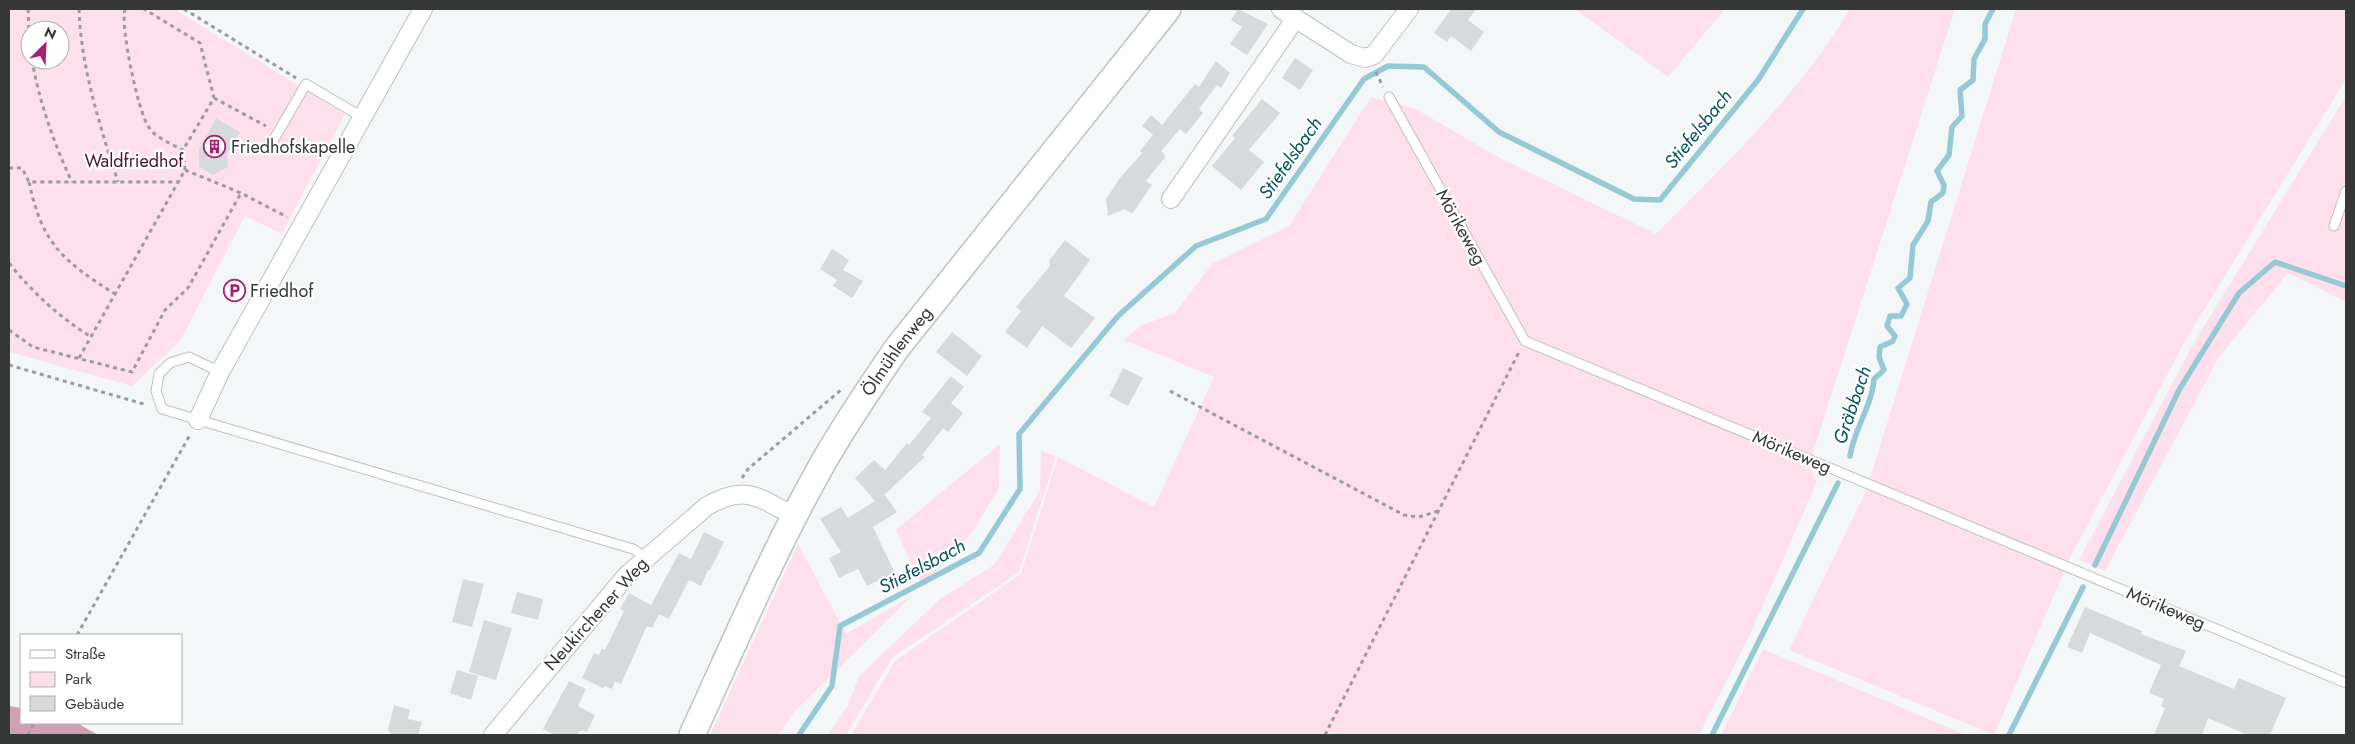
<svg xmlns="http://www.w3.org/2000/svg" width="2355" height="744" font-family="Jost,sans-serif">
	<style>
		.green { fill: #fde0ec; fill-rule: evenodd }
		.forest { fill: #cea2b4 }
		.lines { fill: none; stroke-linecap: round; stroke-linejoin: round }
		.stream { stroke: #94c9d5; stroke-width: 5.5 }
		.building { fill: #d6dadb }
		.service-casing { stroke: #bdc0c1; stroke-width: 11 }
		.minor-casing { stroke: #bdc0c1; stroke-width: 20 }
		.secondary-casing { stroke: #bdc0c1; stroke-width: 28 }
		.path { stroke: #9a9c9d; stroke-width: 3; stroke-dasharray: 4 4; stroke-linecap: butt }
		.service { stroke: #fff; stroke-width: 9 }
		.minor { stroke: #fff; stroke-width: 18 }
		.secondary { stroke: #fff; stroke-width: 25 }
		.labels { text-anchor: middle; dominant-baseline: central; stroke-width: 4.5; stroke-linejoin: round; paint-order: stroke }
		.poi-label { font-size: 18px; fill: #363838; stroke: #fff; text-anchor: start }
		.park-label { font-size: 18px; fill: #48132f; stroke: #fff }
		.street-label { font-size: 18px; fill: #363838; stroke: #fff }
		.water-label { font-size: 19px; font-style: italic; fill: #04535f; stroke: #fff }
	</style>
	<rect width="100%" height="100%" fill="#f4f7f8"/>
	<path class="green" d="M 9,9 L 174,9 L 345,114 L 282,234 L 245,216 L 180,341 L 132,386 L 9,352 ZM 30,30 L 60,30 L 60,60 L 30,60 Z
		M 1575,9 L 1725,9 L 1668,77 Z
		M 1850,9 L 1955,9 L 1809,465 L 1817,482 L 1753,628 L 1699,735 L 851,735 L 895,661 L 1021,574 L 1058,457 L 1154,507 L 1214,377 L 1124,340 L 1142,325 L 1175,313 L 1212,264 L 1289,226 L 1371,97 L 1414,108 L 1500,158 L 1656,234 C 1726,164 1799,94 1850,9 Z
		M 2016,9 L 2346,9 L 2346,79 L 2185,341 L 2071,556 L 1994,735 L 1789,650 L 1866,491 Z
		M 2346,96 L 2346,302 L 2288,273 L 2219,357 L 2105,571 L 2079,560 L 2193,344 Z
		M 1000,444 L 999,488 L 972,533 L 922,587 L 896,530 Z
		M 1041,450 L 1056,457 L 1019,572 L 892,658 L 846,735 L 828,735 L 848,705 L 859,676 L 940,599 L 994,565 L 1040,491 Z
		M 798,544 L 846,634 L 913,595 L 794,712 L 779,735 L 710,735 Z
		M 1763,649 L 1966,735 L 1721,735 Z"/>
	<path class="forest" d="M 9,706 L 21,708 L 21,723 L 77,723 L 98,735 L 9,735 Z"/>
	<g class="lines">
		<path class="stream" d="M 1850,456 C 1854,429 1872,406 1874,379 L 1884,370 L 1879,357 L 1880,347 L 1893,341 L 1895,336 L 1887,326 L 1890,316 L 1901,316 L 1907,304 L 1898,288 L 1910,278 L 1913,245 L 1928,221 L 1931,202 L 1943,193 L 1944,185 L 1937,171 L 1949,155 L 1952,127 L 1962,116 L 1960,90 L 1973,80 L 1974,59 L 1985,39 L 1985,24 L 1993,9
			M 2095,565 L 2179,390 L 2239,293 L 2275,262 L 2346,286
			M 799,735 L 832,686 L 840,626 L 979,553 L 1020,489 L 1019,434 L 1118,316 L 1196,246 L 1266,219 L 1364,79 L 1388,66 L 1424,67 L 1499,132 L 1634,199 L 1660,200 L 1758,80 L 1803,9
			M 1712,735 L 1838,483
			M 2009,735 L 2083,587"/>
	</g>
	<path class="building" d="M 1238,9 L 1268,24 L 1247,55 L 1230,44 L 1242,27 L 1231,20 Z
		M 1451,9 L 1476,9 L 1468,20 L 1484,32 L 1471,51 L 1451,36 L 1447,42 L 1434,33 Z
		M 1295,58 L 1313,70 L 1300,90 L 1282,78 Z
		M 1216,61 L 1230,73 L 1221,88 L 1217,85 L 1199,109 L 1203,113 L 1186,134 L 1180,129 L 1161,151 L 1166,156 L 1146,181 L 1152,185 L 1132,214 L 1125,209 L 1108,216 L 1106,199 L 1120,178 L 1142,153 L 1140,151 L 1153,135 L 1142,126 L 1151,115 L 1162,125 L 1195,84 L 1199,87 Z
		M 1262,99 L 1280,113 L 1249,150 L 1264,162 L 1241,190 L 1212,166 L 1235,138 L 1232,136 Z
		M 216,118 L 240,132 L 227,154 L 228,167 L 213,175 L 199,167 L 199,150 Z
		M 1065,240 L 1090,260 L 1064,296 L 1095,318 L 1071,348 L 1042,326 L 1027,348 L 1005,332 L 1021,311 L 1016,307 L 1050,266 L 1049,261 Z
		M 832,249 L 849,260 L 843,270 L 863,281 L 852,298 L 833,286 L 837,280 L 820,269 Z
		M 952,332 L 982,356 L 967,376 L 936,352 Z
		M 1123,368 L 1143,378 L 1128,406 L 1109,396 Z
		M 951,376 L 964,387 L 951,403 L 963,413 L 948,432 L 943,428 L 922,455 L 925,457 L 883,496 L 885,495 L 897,512 L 873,527 L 895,573 L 867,586 L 858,569 L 839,578 L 829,558 L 841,552 L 820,519 L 841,507 L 848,518 L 875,501 L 855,478 L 874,460 L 885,470 L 907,443 L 909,445 L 931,418 L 922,412 Z
		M 704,532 L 724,542 L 710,570 L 708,570 L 701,586 L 689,580 L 669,619 L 659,614 L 652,628 L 647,626 L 621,684 L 615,681 L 612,689 L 605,686 L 603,688 L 582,678 L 594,653 L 599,655 L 602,648 L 605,650 L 624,611 L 620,609 L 629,593 L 651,605 L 679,553 L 691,559 Z
		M 463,579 L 484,584 L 472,627 L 452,622 Z
		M 517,592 L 543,599 L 538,620 L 511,613 Z
		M 2085,607 L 2142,631 L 2141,634 L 2186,651 L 2179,666 L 2234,689 L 2239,678 L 2286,698 L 2270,735 L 2247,735 L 2208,718 L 2202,735 L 2154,735 L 2165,708 L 2161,706 L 2164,699 L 2149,693 L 2161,665 L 2090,633 L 2082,653 L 2067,647 Z
		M 484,620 L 512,628 L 496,680 L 469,672 Z
		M 457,670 L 478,676 L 471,700 L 450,693 Z
		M 569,681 L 586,689 L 578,706 L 595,715 L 587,732 L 582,730 L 577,734 L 555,735 L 543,729 Z
		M 394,705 L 410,710 L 408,719 L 422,722 L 418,735 L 392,735 L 388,730 Z"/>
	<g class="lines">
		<defs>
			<path id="service" d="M 1389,97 L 1525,341 L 2346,683
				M 273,141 L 306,84 L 362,117
				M 2334,226 L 2346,191
				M 220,372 L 189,357 L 170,363 L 159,374 L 156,391 L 162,409 L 633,549 L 645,557"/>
			<path id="minor" d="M 1281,9 L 1351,54 L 1365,58 L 1374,55 L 1409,9
				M 1171,199 L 1296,18
				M 198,420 L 220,372 L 423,9
				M 493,735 L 627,575 L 707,506 C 747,484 757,497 794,516"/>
			<g id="secondary">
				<path id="s1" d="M 692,735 C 733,646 771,556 819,470 C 842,428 870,388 897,348 L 1168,9"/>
			</g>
		</defs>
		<use href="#service" class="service-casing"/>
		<use href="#minor" class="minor-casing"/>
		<use href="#secondary" class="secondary-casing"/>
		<path class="path" d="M 28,9 L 30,49
			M 79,9 C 81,68 100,126 118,182
			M 125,9 C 120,27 138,110 148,126 C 155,138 172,144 183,150
			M 184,9 L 296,78
			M 32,60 C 39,101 54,144 72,182
			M 1376,72 L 1383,87
			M 214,98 L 266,126
			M 9,168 L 22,168 L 29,182 L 177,182
			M 185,170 L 241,193 L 287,217
			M 29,182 C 42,244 63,261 115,294
			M 9,263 C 33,293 58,316 91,337
			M 9,330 L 33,347 L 132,372 L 165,310 L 188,288 L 241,193
			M 79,358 L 185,170 L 183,150 L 214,98 L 200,43 L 144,9
			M 9,365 L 147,405
			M 1170,391 L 1404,515 L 1419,517 L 1438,511
			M 742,478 L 748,469 L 842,389
			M 77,635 L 191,433
			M 28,735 L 34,723
			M 1325,735 L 1519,352"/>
		<use href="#service" class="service"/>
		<use href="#minor" class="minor"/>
		<use href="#secondary" class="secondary"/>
	</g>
	<defs>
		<symbol id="building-ring" viewBox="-11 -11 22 22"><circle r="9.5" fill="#fff" stroke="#a6226d" stroke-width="1.5"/><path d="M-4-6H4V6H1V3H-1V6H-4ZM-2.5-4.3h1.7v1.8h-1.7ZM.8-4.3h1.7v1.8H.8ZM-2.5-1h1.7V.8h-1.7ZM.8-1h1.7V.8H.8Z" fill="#a6226d"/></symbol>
		<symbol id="parking-ring" viewBox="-11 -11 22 22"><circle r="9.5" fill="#fff" stroke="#a6226d" stroke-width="1.5"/><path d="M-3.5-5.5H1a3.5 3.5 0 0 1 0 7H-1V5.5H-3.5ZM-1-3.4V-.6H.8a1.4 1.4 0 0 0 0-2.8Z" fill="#a6226d"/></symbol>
	</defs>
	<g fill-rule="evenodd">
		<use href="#building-ring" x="202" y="134" width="25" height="25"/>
		<use href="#parking-ring" x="222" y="278" width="25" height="25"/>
	</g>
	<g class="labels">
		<g class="poi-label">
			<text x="231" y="147">Friedhofskapelle</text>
			<text x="250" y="291">Friedhof</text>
		</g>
		<g class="park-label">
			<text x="134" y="161">Waldfriedhof</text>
		</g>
		<g class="street-label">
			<text transform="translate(1461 227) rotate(61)">Mörikeweg</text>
			<text stroke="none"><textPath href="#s1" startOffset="436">Ölmühlenweg</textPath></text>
			<text transform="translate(1792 452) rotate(23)">Mörikeweg</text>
			<text transform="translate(2166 608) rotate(23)">Mörikeweg</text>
			<text transform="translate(596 614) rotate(-48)">Neukirchener Weg</text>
		</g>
		<g class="water-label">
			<text transform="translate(1698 129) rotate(-51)">Stiefelsbach</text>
			<text transform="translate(1290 158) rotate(-55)">Stiefelsbach</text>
			<text transform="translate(1852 405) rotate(-71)">Gräbbach</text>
			<text transform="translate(922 566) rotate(-28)">Stiefelsbach</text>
		</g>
	</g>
	<rect width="2355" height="744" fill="none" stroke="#363838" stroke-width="20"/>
	<rect x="20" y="634" width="162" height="90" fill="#ffffff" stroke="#afafaf"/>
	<rect x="30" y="650" width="25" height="8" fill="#ffffff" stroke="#afafaf"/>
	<text x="65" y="659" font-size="15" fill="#363838">Straße</text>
	<rect x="30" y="672" width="25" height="15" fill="#fde0ec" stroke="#afafaf"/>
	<text x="65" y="684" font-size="15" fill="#363838">Park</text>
	<rect x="30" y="696" width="25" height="15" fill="#d6dadb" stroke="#afafaf"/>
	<text x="65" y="709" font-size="15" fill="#363838">Gebäude</text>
	<g transform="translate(45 45) rotate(24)"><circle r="24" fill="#ffffff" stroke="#afafaf"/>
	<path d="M0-4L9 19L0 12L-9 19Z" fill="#a6226d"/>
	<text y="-8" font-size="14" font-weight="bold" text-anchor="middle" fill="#363838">N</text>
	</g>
</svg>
